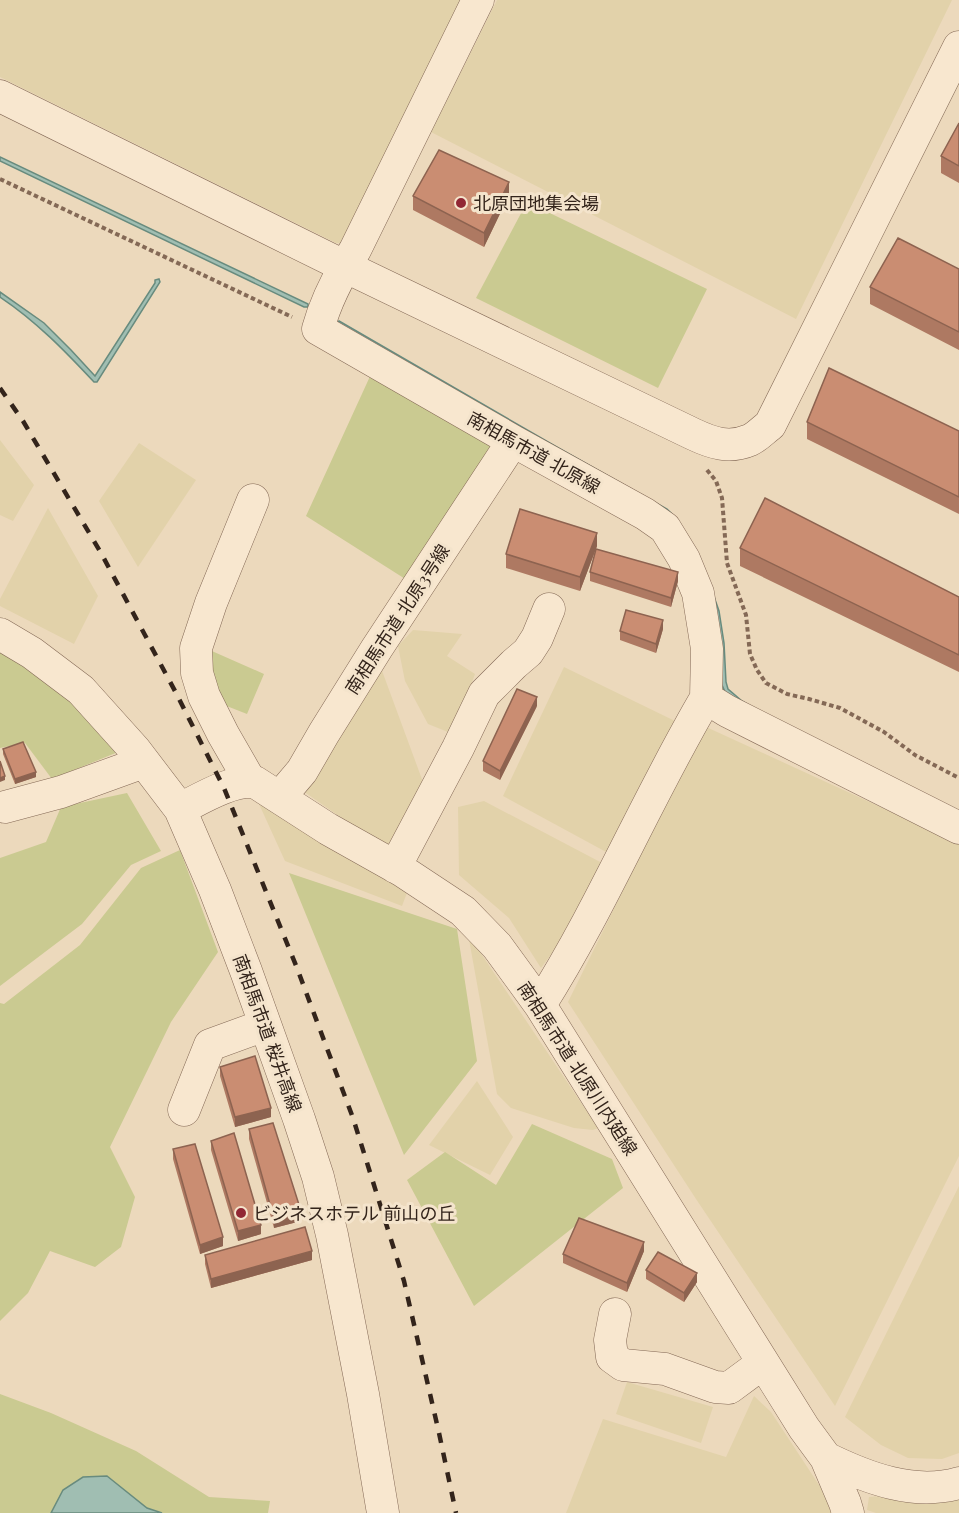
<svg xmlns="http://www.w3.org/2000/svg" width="959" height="1513" font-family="'Playfair Display','Noto Sans JP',serif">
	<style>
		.farmland { fill: #e2d2aa }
		.green { fill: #caca91 }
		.water { fill: #a0beb2; stroke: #688b7e; stroke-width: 1.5 }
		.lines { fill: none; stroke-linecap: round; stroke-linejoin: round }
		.minor-casing { stroke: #846956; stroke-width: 33 }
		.path { stroke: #846956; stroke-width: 4; stroke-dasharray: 4.5 3; stroke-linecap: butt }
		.minor { stroke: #f8e7cf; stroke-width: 32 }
		.rail { stroke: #33241b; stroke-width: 4.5; stroke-dasharray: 10 10; stroke-linecap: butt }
		.wall { fill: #ae7962 }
		.shaded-wall { fill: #8d6350 }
		.building { fill: #ca8d72; stroke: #8d6350; stroke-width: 1.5 }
		.poi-dot { fill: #912734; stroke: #f4e4cc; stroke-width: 2 }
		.labels { text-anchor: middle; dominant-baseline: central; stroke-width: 6; stroke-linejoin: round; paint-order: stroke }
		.poi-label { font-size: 18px; fill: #33241b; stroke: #f4e4cc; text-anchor: start }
		.street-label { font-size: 18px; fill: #33241b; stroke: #f4e4cc }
	</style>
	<rect width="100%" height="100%" fill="#ecd9bc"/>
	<path class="farmland" d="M 0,0 L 464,0 L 343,243 L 336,243 L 0,77 Z
		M 497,0 L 952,0 L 796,319 L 431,132 Z
		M 0,440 L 34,485 L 13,521 L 0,515 Z
		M 139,443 L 196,480 L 138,567 L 99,501 Z
		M 48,508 L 98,596 L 74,644 L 0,606 L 0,599 Z
		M 413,630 L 462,634 L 447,656 L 475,674 L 453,734 L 428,724 L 405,681 L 398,646 Z
		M 564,667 L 677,722 L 608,853 L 503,796 Z
		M 381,668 L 423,782 L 389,851 L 303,791 Z
		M 704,726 L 959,843 L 959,1156 L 835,1406 L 696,1199 L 568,1002 Z
		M 262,800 L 408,890 L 402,906 L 285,861 L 259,804 Z
		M 484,801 L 604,864 L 569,930 L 541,968 L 509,918 L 459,875 L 458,807 Z
		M 468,934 L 598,1128 L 593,1130 L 574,1128 L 511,1108 L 497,1094 Z
		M 477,1081 L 513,1137 L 490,1175 L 429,1145 Z
		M 959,1186 L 959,1453 L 942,1459 L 908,1458 L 881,1445 L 845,1417 Z
		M 627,1382 L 713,1407 L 701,1443 L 616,1414 Z
		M 754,1396 L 771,1412 L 823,1491 L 832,1513 L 566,1513 L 603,1419 L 726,1457 Z
		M 959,1489 L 959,1513 L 876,1513 L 867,1510 L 869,1497 Z"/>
	<path class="green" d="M 527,202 L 707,289 L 658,388 L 476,298 Z
		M 372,372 L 492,447 L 410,582 L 306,516 Z
		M 0,625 L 118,752 L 52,779 L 25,743 L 0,748 Z
		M 205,648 L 264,674 L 247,714 L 219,703 Z
		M 127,793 L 161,851 L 131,865 L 82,924 L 0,986 L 0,858 L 46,842 L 61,807 Z
		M 180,850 L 218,952 L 171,1022 L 110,1147 L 135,1197 L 121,1247 L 95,1267 L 50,1251 L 28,1293 L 0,1321 L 0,1003 L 4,1004 L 80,945 L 141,868 Z
		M 289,873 L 457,929 L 477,1061 L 404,1155 Z
		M 532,1124 L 612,1159 L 623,1188 L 474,1306 L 407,1180 L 445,1152 L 496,1185 Z
		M 0,1394 L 51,1413 L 136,1451 L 209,1497 L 270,1501 L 268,1513 L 0,1513 Z"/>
	<path class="water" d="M 0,157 L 308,304 L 308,307 L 304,307 L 0,161 Z
		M 159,279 L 160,282 L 97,382 L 94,382 C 65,351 36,321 0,297 L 0,292 L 44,323 L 71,350 L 95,376 L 155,283 L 155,280 Z
		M 339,321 L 555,446 L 667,509 L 673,515 L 704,568 L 719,611 L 724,643 L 726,682 L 728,689 L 742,701 L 765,715 L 726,694 L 722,685 L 685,537 L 337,324 Z
		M 107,1476 L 147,1508 L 162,1513 L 51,1513 L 63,1490 L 83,1477 Z"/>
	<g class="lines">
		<defs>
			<path id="minor" d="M 478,0 L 355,250 C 339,275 326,300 318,329 L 513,441 L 645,514 L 665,528 L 684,559 L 698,593 L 707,649 L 706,698 L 727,711 L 959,828
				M 0,96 L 344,266 L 693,434 C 712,443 729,449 750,440 C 757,437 763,430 770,425 L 959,47
				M 0,634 L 32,653 L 81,690 L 135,750 L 180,809 L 215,890 L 246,971 L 299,1119 L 318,1177 L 332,1235 L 363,1394 L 383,1513
				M 250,781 L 223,734 L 204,696 L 197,673 L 196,648 L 211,603 L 253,500
				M 280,797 L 302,771 L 324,733 L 377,648 L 513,441
				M 5,807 L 61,792 L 144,762
				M 180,809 C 202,798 231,780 255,782 L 328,829 L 401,870 L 463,911 L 497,946 L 540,1005 L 804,1428 L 826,1458 L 845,1503 L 848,1513
				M 395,867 L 458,748 L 484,694 L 514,664 L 528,652 L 537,638 L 549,609
				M 540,1005 C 602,907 647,798 706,698
				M 184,1110 L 210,1045 L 265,1025
				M 615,1314 L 610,1340 L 612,1357 L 623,1365 L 665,1369 L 715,1387 L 729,1388 L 763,1363
				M 826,1458 C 867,1478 914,1496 959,1483"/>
		</defs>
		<use href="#minor" class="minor-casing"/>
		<path class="path" d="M 0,179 L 292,317
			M 707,470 L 716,481 L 722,498 L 727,563 L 746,615 L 750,654 L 757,670 L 766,683 L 787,694 L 809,699 L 840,708 L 884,732 L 915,755 L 959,778"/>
		<use href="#minor" class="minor"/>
		<path class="rail" d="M 0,388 L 23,421 L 101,553 L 175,691 L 224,788 L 297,968 L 353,1118 L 404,1281 L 439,1433 L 456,1513"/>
	</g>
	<path class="wall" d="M 959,123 L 959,183 L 941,173 L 941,156 Z
		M 509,195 L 484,247 L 413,210 L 413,196 Z
		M 959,269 L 959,350 L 870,304 L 870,287 Z
		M 807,422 L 959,431 L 959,514 L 807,439 Z
		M 597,546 L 580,591 L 506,568 L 506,554 Z
		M 740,548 L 959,597 L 959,672 L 740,566 Z
		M 590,572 L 678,581 L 671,607 L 590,581 Z
		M 663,629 L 656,653 L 620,640 L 620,631 Z
		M 537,706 L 500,780 L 483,771 L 483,761 Z
		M 3,749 L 36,777 L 15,784 L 3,754 Z
		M 220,1067 L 271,1117 L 235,1127 L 220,1076 Z
		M 249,1129 L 301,1221 L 274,1228 L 249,1139 Z
		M 211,1141 L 261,1234 L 238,1241 L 211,1150 Z
		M 173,1149 L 223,1246 L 200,1254 L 173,1159 Z
		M 644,1251 L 627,1292 L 563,1263 L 563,1254 Z
		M 205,1255 L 312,1260 L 211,1288 L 205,1264 Z
		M 646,1270 L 697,1282 L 684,1302 L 646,1279 Z"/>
	<path class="shaded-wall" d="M 509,182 L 509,195 L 484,247 L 484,233 Z
		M 597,533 L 597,546 L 580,591 L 580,577 Z
		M 678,572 L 678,581 L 671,607 L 671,598 Z
		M 663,620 L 663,629 L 656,653 L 656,644 Z
		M 537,697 L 537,706 L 500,780 L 500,771 Z
		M 36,772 L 36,777 L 15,784 L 15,779 Z
		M 5,776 L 5,780 L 0,782 L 0,778 Z
		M 271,1108 L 271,1117 L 235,1127 L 235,1117 Z
		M 301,1211 L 301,1221 L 274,1228 L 274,1219 Z
		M 261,1225 L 261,1234 L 238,1241 L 238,1231 Z
		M 223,1237 L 223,1246 L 200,1254 L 200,1245 Z
		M 644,1242 L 644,1251 L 627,1292 L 627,1283 Z
		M 312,1251 L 312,1260 L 211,1288 L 211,1279 Z
		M 697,1273 L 697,1282 L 684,1302 L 684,1293 Z"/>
	<path class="building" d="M 959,123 L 959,166 L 941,156 Z
		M 439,150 L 509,182 L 484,233 L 413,196 Z
		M 898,238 L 959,269 L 959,332 L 870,287 Z
		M 829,368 L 959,431 L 959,497 L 807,422 Z
		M 765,498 L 959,597 L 959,655 L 740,548 Z
		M 520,509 L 597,533 L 580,577 L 506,554 Z
		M 596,549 L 678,572 L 671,598 L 590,572 Z
		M 626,610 L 663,620 L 656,644 L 620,631 Z
		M 517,689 L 537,697 L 500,771 L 483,761 Z
		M 23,742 L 36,772 L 15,779 L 3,749 Z
		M 0,761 L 5,776 L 0,778 Z
		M 255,1056 L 271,1108 L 235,1117 L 220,1067 Z
		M 273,1123 L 301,1211 L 274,1219 L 249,1129 Z
		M 234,1133 L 261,1225 L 238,1231 L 211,1141 Z
		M 195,1144 L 223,1237 L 200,1245 L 173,1149 Z
		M 579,1218 L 644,1242 L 627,1283 L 563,1254 Z
		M 305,1227 L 312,1251 L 211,1279 L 205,1255 Z
		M 658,1252 L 697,1273 L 684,1293 L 646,1270 Z"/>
	<g class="poi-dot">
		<circle cx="461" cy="203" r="6"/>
		<circle cx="241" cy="1213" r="6"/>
	</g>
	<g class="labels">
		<g class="poi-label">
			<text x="473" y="203">北原団地集会場</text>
			<text x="253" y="1213">ビジネスホテル 前山の丘</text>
		</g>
		<g class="street-label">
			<text transform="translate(534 452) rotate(29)">南相馬市道 北原線</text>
			<text transform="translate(397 619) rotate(-57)">南相馬市道 北原3号線</text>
			<text transform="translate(268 1033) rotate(70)">南相馬市道 桜井高線</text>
			<text transform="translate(578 1068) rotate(57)">南相馬市道 北原川内廹線</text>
		</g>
	</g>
</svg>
